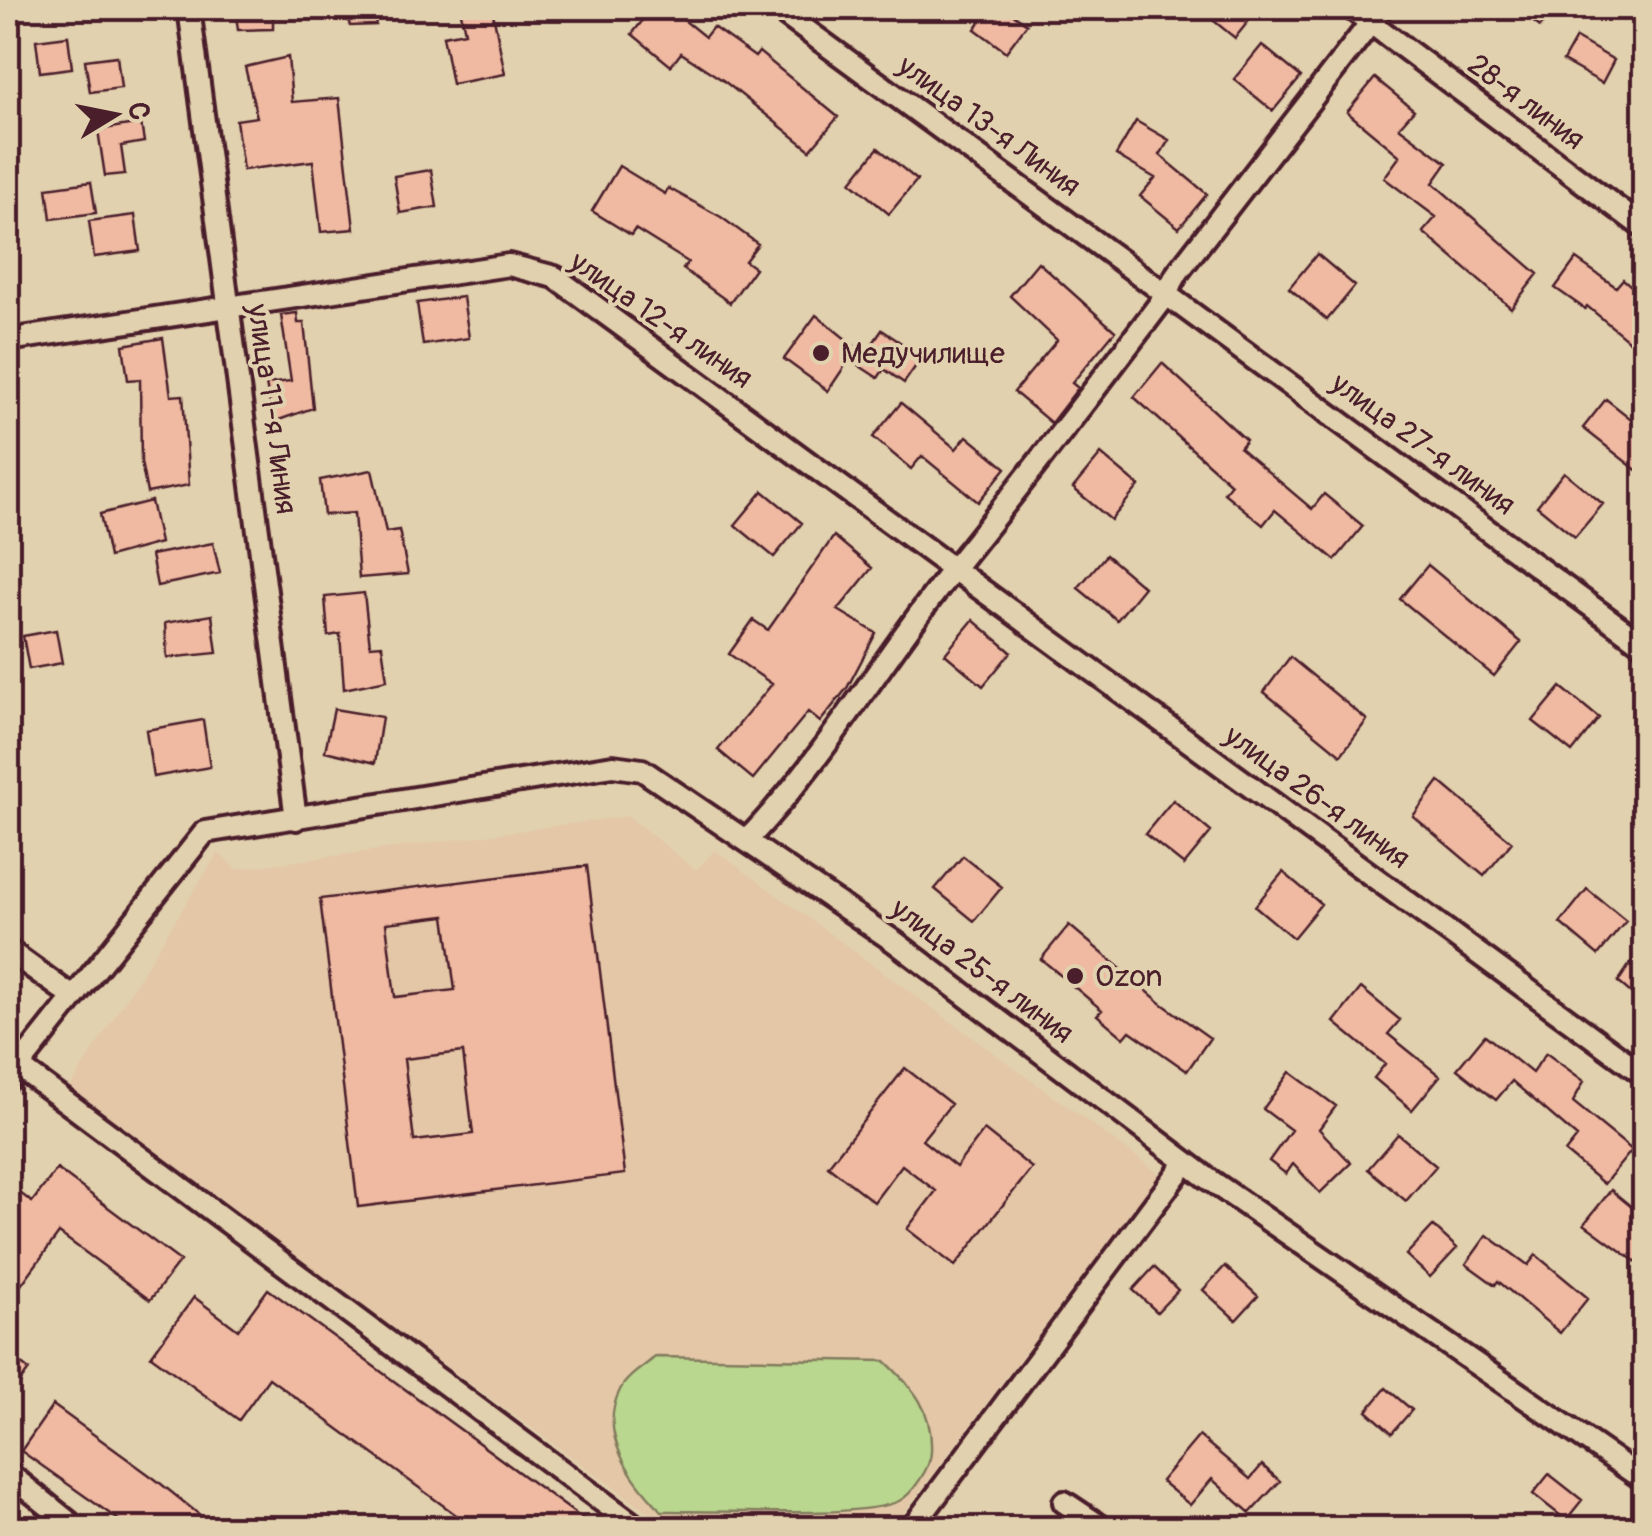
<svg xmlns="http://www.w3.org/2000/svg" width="1652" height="1536" font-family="Pangolin,sans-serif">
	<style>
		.built { fill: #e3c7a7 }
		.green { fill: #bad78f; stroke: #827b5d; stroke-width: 2.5 }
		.building { fill: #efbaa1; stroke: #4a1f2b; stroke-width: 2.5; fill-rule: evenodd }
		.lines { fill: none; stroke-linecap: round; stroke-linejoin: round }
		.street-casing { stroke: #4a1f2b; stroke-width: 28 }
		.street { stroke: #e2d1ae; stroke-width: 20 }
		.poi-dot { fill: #4a1f2b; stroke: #e2d1ae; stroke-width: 4 }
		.labels { text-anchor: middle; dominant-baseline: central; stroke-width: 8; stroke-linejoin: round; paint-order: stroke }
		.street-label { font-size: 30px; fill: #4a1f2b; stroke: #e2d1ae }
		.poi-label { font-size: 30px; fill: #4a1f2b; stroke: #e2d1ae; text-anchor: start }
	</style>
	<rect width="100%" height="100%" fill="#e2d1ae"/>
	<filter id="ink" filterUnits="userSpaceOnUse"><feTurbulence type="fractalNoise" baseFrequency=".01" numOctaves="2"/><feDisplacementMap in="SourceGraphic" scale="20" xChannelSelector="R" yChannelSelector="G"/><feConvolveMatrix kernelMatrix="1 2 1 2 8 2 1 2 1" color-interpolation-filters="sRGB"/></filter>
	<g filter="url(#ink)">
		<path class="built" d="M 628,816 L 696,870 L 715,850 L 1160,1174 L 892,1528 L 670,1528 L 67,1092 L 218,853 L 237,869 Z"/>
		<path class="green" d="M 655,1357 L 885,1361 C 914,1389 933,1409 931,1452 C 931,1466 913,1494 899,1501 C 862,1519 711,1510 662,1511 C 632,1480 597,1435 620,1390 C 626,1377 645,1366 655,1357 Z"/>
		<path class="building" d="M 235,8 L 273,8 L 273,29 L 238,30 Z
			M 345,8 L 371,8 L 376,25 L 350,26 Z
			M 460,8 L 492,8 L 505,74 L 452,84 L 443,36 L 465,32 Z
			M 624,8 L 669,8 L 705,37 L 713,27 L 755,57 L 759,52 L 838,117 L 810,150 L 724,81 L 681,53 L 671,66 L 632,34 L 643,20 Z
			M 990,8 L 1005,8 L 1027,24 L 1006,52 L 975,29 Z
			M 1198,8 L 1259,8 L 1235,38 Z
			M 1516,8 L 1556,8 L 1540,27 Z
			M 68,36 L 72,68 L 40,72 L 36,40 Z
			M 1576,38 L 1614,60 L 1602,83 L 1563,61 Z
			M 1262,45 L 1301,77 L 1273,111 L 1234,79 Z
			M 117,56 L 121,88 L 90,92 L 85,60 Z
			M 288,57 L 292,102 L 339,98 L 354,229 L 321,232 L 313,161 L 243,170 L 236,120 L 257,117 L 245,67 Z
			M 1375,78 L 1414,110 L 1399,127 L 1447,163 L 1433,183 L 1538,274 L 1511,308 L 1423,232 L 1436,217 L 1384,178 L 1400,156 L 1347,112 Z
			M 1136,121 L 1169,140 L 1160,155 L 1207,194 L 1179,228 L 1140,196 L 1155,178 L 1116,155 Z
			M 141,123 L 144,142 L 121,146 L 125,174 L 105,176 L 98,130 Z
			M 878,148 L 917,180 L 889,214 L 851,182 Z
			M 619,166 L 665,194 L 668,188 L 721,217 L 758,244 L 745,261 L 755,268 L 730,303 L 683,269 L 688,262 L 635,229 L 631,235 L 592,211 Z
			M 431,170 L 437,207 L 400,213 L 394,176 Z
			M 91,182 L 96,213 L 51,219 L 47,188 Z
			M 135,215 L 140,251 L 94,257 L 89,221 Z
			M 1317,254 L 1355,286 L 1327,320 L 1289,288 Z
			M 1576,259 L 1616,287 L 1623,279 L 1644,297 L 1644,331 L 1634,345 L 1587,306 L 1585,309 L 1555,288 Z
			M 1038,262 L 1115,331 L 1072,383 L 1078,388 L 1051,423 L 1014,392 L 1057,340 L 1010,296 Z
			M 463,297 L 469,338 L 423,345 L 417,303 Z
			M 297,313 L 298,323 L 304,323 L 313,408 L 273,422 L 266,384 L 291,381 L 281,315 Z
			M 816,315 L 857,348 L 828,391 L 784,359 Z
			M 882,330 L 922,357 L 904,383 L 884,369 L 878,378 L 858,365 Z
			M 163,338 L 171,396 L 183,395 L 189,485 L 147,493 L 141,462 L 140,379 L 128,380 L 123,345 Z
			M 1162,363 L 1246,440 L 1240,448 L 1312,509 L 1324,494 L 1363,526 L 1335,560 L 1275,510 L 1263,525 L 1224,493 L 1231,484 L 1134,397 Z
			M 1606,399 L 1644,429 L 1644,476 L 1583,428 Z
			M 901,403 L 956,449 L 967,436 L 1006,468 L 978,502 L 922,456 L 911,469 L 873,437 Z
			M 1101,454 L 1139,486 L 1111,520 L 1073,488 Z
			M 372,470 L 386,532 L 399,530 L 408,574 L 359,578 L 354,513 L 324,515 L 320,480 Z
			M 1564,472 L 1603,504 L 1575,537 L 1537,506 Z
			M 763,491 L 802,523 L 774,557 L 735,525 Z
			M 151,501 L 160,543 L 109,557 L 100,514 Z
			M 834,536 L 872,568 L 838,610 L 876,633 L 847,688 L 820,722 L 808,712 L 753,779 L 718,750 L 772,684 L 729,654 L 753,620 L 768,630 Z
			M 213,543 L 220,573 L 157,586 L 151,555 Z
			M 1106,555 L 1144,587 L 1117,620 L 1078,588 Z
			M 1428,565 L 1521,642 L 1494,676 L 1400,599 Z
			M 364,593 L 370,646 L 382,645 L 387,680 L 344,689 L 340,634 L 328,636 L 325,597 Z
			M 212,615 L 217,653 L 167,658 L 165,623 Z
			M 973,620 L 1011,652 L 983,686 L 945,654 Z
			M 56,630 L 62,663 L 29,669 L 23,636 Z
			M 1290,657 L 1367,720 L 1341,755 L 1264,692 Z
			M 1561,687 L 1599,718 L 1572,752 L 1533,721 Z
			M 334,709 L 382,717 L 375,763 L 325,751 Z
			M 203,720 L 210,767 L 153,777 L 146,730 Z
			M 1439,781 L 1512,842 L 1484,876 L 1413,816 Z
			M 1173,800 L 1211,832 L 1184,865 L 1145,834 Z
			M 963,856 L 1002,887 L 974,921 L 935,889 Z
			M 587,866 L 625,1174 L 358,1207 L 320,899 ZM 445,916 L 455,990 L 395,997 L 386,923 ZM 463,1052 L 473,1134 L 414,1141 L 404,1059 Z
			M 1283,872 L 1321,904 L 1293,938 L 1255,906 Z
			M 1587,889 L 1626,921 L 1598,955 L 1560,923 Z
			M 1069,925 L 1161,1003 L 1210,1038 L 1187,1071 L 1130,1031 L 1124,1038 L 1097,1015 L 1102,1010 L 1041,959 Z
			M 1644,943 L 1644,1004 L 1618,982 Z
			M 1361,988 L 1400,1020 L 1388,1034 L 1440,1076 L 1412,1110 L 1374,1078 L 1385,1064 L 1334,1022 Z
			M 1485,1035 L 1532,1073 L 1546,1053 L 1584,1081 L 1573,1102 L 1632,1150 L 1604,1184 L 1565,1152 L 1577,1137 L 1512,1081 L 1496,1100 L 1457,1069 Z
			M 905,1068 L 951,1104 L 922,1140 L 956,1167 L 984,1130 L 1032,1168 L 955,1266 L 907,1229 L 936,1191 L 902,1165 L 874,1202 L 828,1166 Z
			M 1290,1072 L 1336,1106 L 1319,1129 L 1351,1163 L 1320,1193 L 1293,1164 L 1286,1174 L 1269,1161 L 1291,1130 L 1263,1109 Z
			M 1398,1134 L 1436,1166 L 1406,1201 L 1368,1169 Z
			M 57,1169 L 180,1261 L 150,1300 L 59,1233 L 8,1303 L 8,1184 L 32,1202 Z
			M 1611,1190 L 1644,1217 L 1644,1268 L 1584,1224 Z
			M 1433,1226 L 1457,1248 L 1430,1277 L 1406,1255 Z
			M 1487,1235 L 1528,1265 L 1536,1255 L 1588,1298 L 1560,1333 L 1498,1281 L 1495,1285 L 1466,1264 Z
			M 1225,1266 L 1258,1296 L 1236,1320 L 1203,1290 Z
			M 1154,1267 L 1178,1290 L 1157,1312 L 1133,1290 Z
			M 268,1289 L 595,1528 L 474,1528 L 269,1378 L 239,1420 L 151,1356 L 194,1297 L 238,1330 Z
			M 8,1353 L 29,1370 L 8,1399 Z
			M 1386,1388 L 1412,1410 L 1392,1433 L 1367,1411 Z
			M 53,1405 L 155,1479 L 216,1528 L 130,1528 L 21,1451 Z
			M 1199,1436 L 1250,1479 L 1262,1465 L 1280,1481 L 1250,1513 L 1212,1479 L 1190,1505 L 1161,1481 Z
			M 1549,1474 L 1582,1500 L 1566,1520 L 1533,1494 Z"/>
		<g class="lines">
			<defs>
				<path id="street" d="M 189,8 L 296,819
					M 776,8 L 1644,645
					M 1351,8 L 1644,228
					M 8,340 L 509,265 L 555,277 L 1644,1075
					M 747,840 C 827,756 883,657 955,567 C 1025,480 1093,392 1161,302 L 1178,272 L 1382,8
					M 8,950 L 73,997
					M 18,1066 L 638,1528
					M 8,1080 L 205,832 L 613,766 L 642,770 L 895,942 L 1207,1178 L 1644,1480
					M 8,1473 L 76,1528
					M 1064,1502 L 1103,1528
					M 912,1528 L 1186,1162"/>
			</defs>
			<use href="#street" class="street-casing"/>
			<use href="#street" class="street"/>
		</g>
	</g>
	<g class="poi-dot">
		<circle cx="821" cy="353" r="10"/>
		<circle cx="1075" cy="976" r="10"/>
	</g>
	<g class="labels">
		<g class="street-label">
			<text transform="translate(1526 102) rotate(37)">28-я линия</text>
			<text transform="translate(989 126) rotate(36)">улица 13-я Линия</text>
			<text transform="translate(661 320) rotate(35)">улица 12-я линия</text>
			<text transform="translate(272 409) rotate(82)">улица 11-я Линия</text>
			<text transform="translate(1423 444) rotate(36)">улица 27-я линия</text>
			<text transform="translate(1317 797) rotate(36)">улица 26-я линия</text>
			<text transform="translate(982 971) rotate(37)">улица 25-я линия</text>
		</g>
		<g class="poi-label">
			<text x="841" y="353">Медучилище</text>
			<text x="1095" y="976">Ozon</text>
		</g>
	</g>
	<rect width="1652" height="1536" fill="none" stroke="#e2d1ae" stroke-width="40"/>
	<rect x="20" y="20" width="1612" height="1496" fill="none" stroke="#4a1f2b" stroke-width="4" filter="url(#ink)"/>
	<g transform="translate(115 115) rotate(80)" stroke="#e2d1ae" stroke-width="8" paint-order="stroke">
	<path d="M0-8L18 38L0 25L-18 38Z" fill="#4a1f2b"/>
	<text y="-15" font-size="28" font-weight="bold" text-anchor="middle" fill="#4a1f2b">С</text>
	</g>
</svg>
